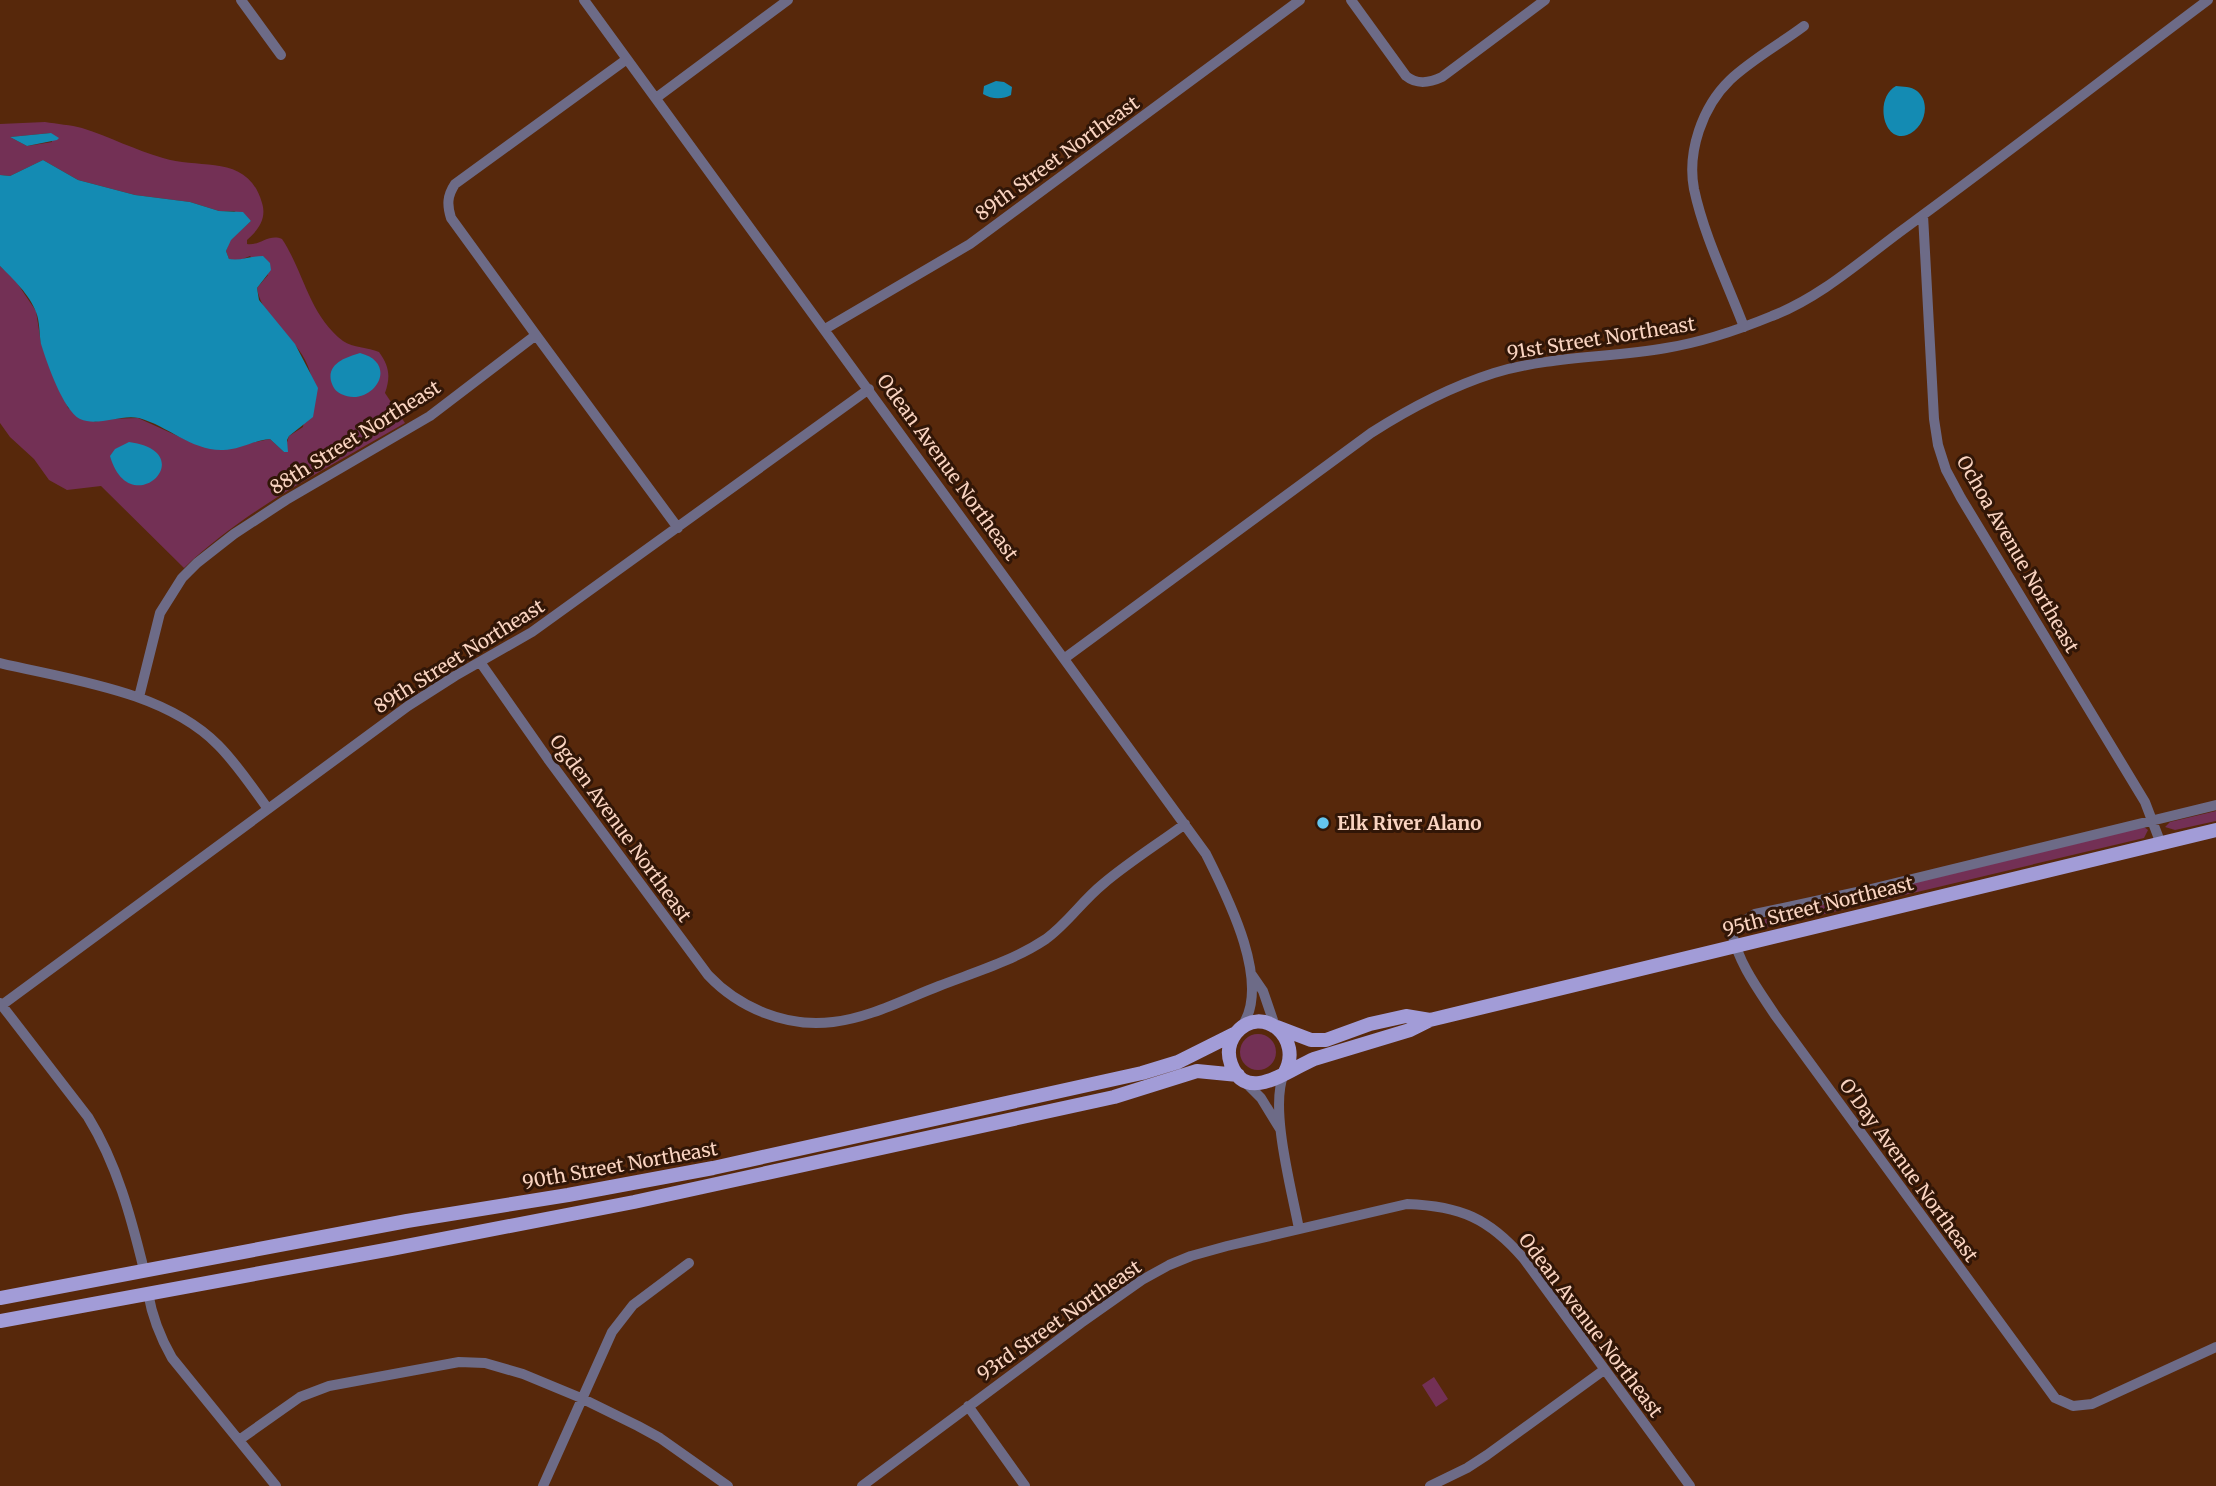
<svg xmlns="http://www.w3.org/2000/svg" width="2216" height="1486" font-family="Merriweather,serif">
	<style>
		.green { fill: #733055; fill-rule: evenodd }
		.water { fill: #148bb3 }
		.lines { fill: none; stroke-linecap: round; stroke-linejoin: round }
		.minor { stroke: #6d6b87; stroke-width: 10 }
		.major { stroke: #a29cd7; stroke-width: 14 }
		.poi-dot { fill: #64c5ee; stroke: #311607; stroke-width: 2.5 }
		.labels { text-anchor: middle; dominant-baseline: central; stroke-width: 6; stroke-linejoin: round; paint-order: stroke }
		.street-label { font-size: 19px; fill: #fad4c1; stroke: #311607 }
		.poi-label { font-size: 19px; font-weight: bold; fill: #fad4c1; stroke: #311607; text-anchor: start }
	</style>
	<rect width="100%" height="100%" fill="#57280b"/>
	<path class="green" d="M 45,122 C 57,124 71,125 82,128 C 110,137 135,150 163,158 C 200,170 248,153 262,203 C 267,219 258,230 247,240 L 247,244 C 260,246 269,233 282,239 C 304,272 309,315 343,341 C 353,348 368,347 379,352 C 389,366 391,376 385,393 L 405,423 C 330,467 248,507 184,568 L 101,486 L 67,490 L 49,480 L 34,459 L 10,437 L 0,423 L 0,266 L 15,280 L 36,311 L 41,343 L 68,408 L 95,422 L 105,419 L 138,418 L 191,442 L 250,443 L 270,439 L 284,452 L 289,436 L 303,427 C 305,413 313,384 310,372 C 301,339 262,321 257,288 L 268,275 L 250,256 L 238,261 L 229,259 L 226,251 L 230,240 L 251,221 L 234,211 L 219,211 L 190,202 L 135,195 L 78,180 L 43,160 L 10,176 L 0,175 L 0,124 ZM 51,133 L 52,142 L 27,146 L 10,137 Z
		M 2216,811 L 2216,821 L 2175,830 L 2165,827 L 2170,822 Z
		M 2144,827 L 2148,830 L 2144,838 L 1744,933 L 1745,930 L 1762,920 Z
		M1240 1052a18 18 0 1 1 36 0a18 18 0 1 1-36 0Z
		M 1434,1377 L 1448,1399 L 1436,1407 L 1422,1385 Z"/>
	<path class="water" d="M 996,81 L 1004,82 L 1012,87 L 1011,95 C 1002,100 991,99 983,94 L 984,86 Z
		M 1896,86 C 1903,87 1911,86 1917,91 C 1932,103 1924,129 1907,135 C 1883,143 1874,98 1896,86 Z
		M 51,133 L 59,138 L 57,140 L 27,146 L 10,137 Z
		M 43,160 L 78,180 L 135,195 L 190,202 L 219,211 L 243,212 L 251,221 L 231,240 L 226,251 L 229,259 C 241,261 251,256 263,256 L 270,263 L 271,270 L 257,288 L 259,300 L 295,344 L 318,388 L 313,417 L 289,436 L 287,440 L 288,452 L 284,452 L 270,439 C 254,440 240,450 223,450 C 192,451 168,426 139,418 C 120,414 98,427 80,419 C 63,410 47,363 41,344 C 39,334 40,322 36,312 C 30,295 12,278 0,266 L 0,175 L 10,176 Z
		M 360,353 C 402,364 371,409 341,394 C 335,391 333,387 331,381 C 327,363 347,357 360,353 Z
		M 129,442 C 204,452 130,525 110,456 L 115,449 Z"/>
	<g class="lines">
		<path class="minor" d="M 241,0 L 281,55
			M 584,0 L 1206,854 C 1227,896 1272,983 1242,1026
			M 1351,0 L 1406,76 C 1417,85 1429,83 1442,77 L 1545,0
			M 656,98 L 788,0
			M 1923,215 L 1934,419 L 1938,445 L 1946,470 L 1961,498 L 2145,802 L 2161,844
			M 1744,327 C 1727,282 1704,236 1694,189 C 1687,152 1702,107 1730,80 C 1751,60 1780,44 1804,26
			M 825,329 L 970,244 L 1300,0
			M 536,335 L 678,528
			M 1065,658 L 1371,433 C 1410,408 1450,387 1494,373 C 1550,356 1609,358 1666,348 C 1703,342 1738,330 1772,316 C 1822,297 1865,257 1908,226 C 2009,152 2108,75 2208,0
			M 480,662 L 548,759 L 708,975 C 739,1008 787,1028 833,1022 C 869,1018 905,999 939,986 C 975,972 1013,961 1046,939 C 1068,923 1082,901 1103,884 C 1129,862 1158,844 1185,824
			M 0,663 C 71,680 165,691 218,745 C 237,764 252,787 268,809
			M 139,697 L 160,613 L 182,578 L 197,563 L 234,534 L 286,500 L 430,416 L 536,335 L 451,218 C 447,205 447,196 455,184 L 627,59
			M 2216,805 L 1871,889 L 1755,914 L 1744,921 L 1732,933 C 1739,964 1758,989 1775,1015 L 2055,1398 L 2073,1406 L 2092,1404 L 2216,1347
			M 1252,975 L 1263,991 L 1275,1026
			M 0,1003 L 88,1117 C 117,1164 131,1217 144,1270
			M 2,1005 L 408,706 L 455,676 L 532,632 L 869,389
			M 1284,1074 C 1269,1107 1292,1191 1299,1229
			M 1244,1081 L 1261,1098 L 1280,1129
			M 148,1293 C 152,1316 160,1337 172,1358 L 276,1486
			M 968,1406 L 1025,1486
			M 239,1440 L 300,1397 L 329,1386 L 459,1362 L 485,1363 L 523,1374 L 581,1398 L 638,1426 L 660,1438 L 728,1486
			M 543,1486 L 612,1332 L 633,1305 L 689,1263
			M 862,1486 L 1081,1323 L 1142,1280 L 1169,1265 L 1191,1256 L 1227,1246 L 1407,1204 C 1460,1206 1489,1218 1524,1259 L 1690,1486
			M 1430,1486 L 1467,1468 L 1487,1455 L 1604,1370"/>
		<path class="major" d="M 1277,1027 L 1311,1040 L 1326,1040 L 1370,1024 L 1406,1016 L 1430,1020
			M 1284,1074 C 1305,1039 1262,1002 1236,1033 C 1229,1042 1227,1053 1231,1064 C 1246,1105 1290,1069 1314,1059 L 1410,1030 L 1430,1020 L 2216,830
			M 0,1298 L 407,1221 L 568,1195 L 713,1168 L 1142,1073 L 1178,1062 L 1236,1033
			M 0,1321 L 391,1249 L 634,1202 L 1114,1097 L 1197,1071 L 1238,1075"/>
	</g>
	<circle class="poi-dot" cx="1323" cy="823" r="7"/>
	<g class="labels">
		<g class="street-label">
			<text transform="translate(1057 158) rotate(-36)">89th Street Northeast</text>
			<text transform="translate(1601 338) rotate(-9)">91st Street Northeast</text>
			<text transform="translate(355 437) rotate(-32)">88th Street Northeast</text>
			<text transform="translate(948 467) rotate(54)">Odean Avenue Northeast</text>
			<text transform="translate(2018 554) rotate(60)">Ochoa Avenue Northeast</text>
			<text transform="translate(459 656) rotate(-32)">89th Street Northeast</text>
			<text transform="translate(621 828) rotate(54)">Ogden Avenue Northeast</text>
			<text transform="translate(1818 906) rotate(-14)">95th Street Northeast</text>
			<text transform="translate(620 1165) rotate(-10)">90th Street Northeast</text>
			<text transform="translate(1909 1170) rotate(54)">O'Day Avenue Northeast</text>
			<text transform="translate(1059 1320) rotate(-35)">93rd Street Northeast</text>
			<text transform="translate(1591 1325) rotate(53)">Odean Avenue Northeast</text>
		</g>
		<g class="poi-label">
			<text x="1337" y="823">Elk River Alano</text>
		</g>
	</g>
</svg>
